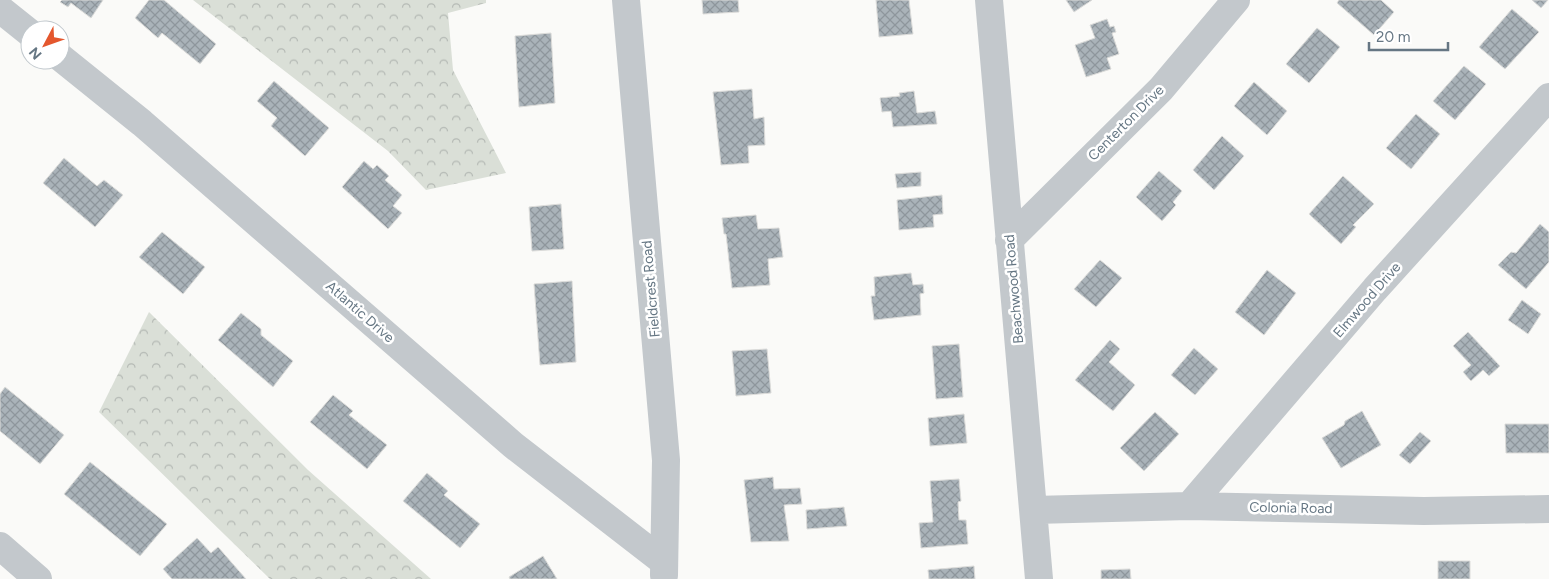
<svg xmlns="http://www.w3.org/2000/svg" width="1549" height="579" font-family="Figtree,sans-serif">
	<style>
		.forest { fill: url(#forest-crowns) }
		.building { fill: url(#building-cross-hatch); stroke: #dcdcda }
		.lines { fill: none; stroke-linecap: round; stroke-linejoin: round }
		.minor { stroke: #c3c8cc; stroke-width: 28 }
		.labels { text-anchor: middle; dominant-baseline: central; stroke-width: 5; stroke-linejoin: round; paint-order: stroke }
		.street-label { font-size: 14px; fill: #657683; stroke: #fff }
	</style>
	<defs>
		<pattern id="forest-crowns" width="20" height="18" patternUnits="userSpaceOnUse" patternTransform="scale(1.25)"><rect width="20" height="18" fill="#dadfd7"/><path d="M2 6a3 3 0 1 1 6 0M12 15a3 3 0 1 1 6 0" fill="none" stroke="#b4b9b4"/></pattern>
		<pattern id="building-cross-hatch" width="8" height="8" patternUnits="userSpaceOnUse" patternTransform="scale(1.25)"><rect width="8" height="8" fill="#aab3b9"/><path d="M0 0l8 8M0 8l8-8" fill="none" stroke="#8e969c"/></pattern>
	</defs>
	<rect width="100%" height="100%" fill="#fafaf8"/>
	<path class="forest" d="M 193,0 L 486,0 L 486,3 L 448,13 L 453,70 L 506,173 L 426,190 L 388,151 Z
		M 149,312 L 308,470 L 431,579 L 270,579 L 99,412 Z"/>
	<path class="building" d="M 62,0 L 103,0 L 91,18 L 71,3 L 68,7 L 60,2 Z
		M 149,0 L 164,0 L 216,44 L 200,64 L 162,33 L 158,38 L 135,18 Z
		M 702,0 L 738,0 L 739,12 L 703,14 Z
		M 876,0 L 909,0 L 913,34 L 879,37 Z
		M 1066,0 L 1092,0 L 1074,12 Z
		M 1339,0 L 1381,0 L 1394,12 L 1374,35 L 1337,3 Z
		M 1532,0 L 1548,0 L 1541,8 Z
		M 1512,9 L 1539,32 L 1505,69 L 1479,47 Z
		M 1107,19 L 1110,27 L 1114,26 L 1116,32 L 1112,33 L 1119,54 L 1107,58 L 1111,69 L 1086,77 L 1075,45 L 1095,38 L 1090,25 Z
		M 1317,28 L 1340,47 L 1309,83 L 1286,64 Z
		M 551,33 L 555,103 L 519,107 L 515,36 Z
		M 1464,66 L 1486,84 L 1455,120 L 1433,101 Z
		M 274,81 L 329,128 L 305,156 L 271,126 L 277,118 L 257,101 Z
		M 1254,82 L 1287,111 L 1267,135 L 1234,106 Z
		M 752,89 L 754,119 L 764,117 L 765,145 L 748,146 L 749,163 L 721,165 L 713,92 Z
		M 914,91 L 917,113 L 935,111 L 937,124 L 893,127 L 891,111 L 882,112 L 880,98 L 900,96 L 899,93 Z
		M 1416,114 L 1440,134 L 1411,169 L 1386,148 Z
		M 1222,136 L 1244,156 L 1214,190 L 1193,170 Z
		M 64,158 L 97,186 L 104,180 L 123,195 L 95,227 L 43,183 Z
		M 364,161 L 373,169 L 377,165 L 389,176 L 385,180 L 402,195 L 393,206 L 402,213 L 388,229 L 342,187 Z
		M 1159,171 L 1182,191 L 1173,202 L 1176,205 L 1162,221 L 1136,197 Z
		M 921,172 L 921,186 L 897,188 L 895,174 Z
		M 1343,176 L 1374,204 L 1353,225 L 1356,227 L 1341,244 L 1309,214 Z
		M 942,195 L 943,214 L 933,215 L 934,227 L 899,230 L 897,200 Z
		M 561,204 L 564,249 L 532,251 L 529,207 Z
		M 756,215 L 758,229 L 779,228 L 783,257 L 768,259 L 770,285 L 732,288 L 726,234 L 724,234 L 722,218 Z
		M 1540,224 L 1549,232 L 1549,262 L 1526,289 L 1498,265 L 1511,252 L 1516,253 Z
		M 162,232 L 205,267 L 183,294 L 139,257 Z
		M 1100,260 L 1122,278 L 1096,307 L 1074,289 Z
		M 1267,270 L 1296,293 L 1264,335 L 1235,312 Z
		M 911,273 L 913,285 L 923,284 L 924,293 L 920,294 L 921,315 L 874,320 L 871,296 L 875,296 L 874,277 Z
		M 572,281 L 576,362 L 540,365 L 534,284 Z
		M 1522,300 L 1541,314 L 1528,334 L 1508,320 Z
		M 241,313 L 261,329 L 261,335 L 293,361 L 273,387 L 218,340 Z
		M 1468,332 L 1500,366 L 1489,376 L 1483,370 L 1471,381 L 1463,372 L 1471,365 L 1453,346 Z
		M 1110,340 L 1120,349 L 1109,362 L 1135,385 L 1113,411 L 1075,380 Z
		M 959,344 L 963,397 L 936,399 L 932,346 Z
		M 1194,348 L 1218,369 L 1195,395 L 1171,375 Z
		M 767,349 L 771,393 L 736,396 L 732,351 Z
		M 5,387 L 64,435 L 40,464 L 0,431 L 0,394 Z
		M 333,395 L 353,411 L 349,415 L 387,445 L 367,469 L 310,422 Z
		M 1362,411 L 1381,445 L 1341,468 L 1322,438 L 1344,425 L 1345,421 Z
		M 1155,412 L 1179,434 L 1144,471 L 1120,448 Z
		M 964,414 L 967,443 L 930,446 L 928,418 Z
		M 1505,424 L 1549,424 L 1549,453 L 1506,453 Z
		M 1420,432 L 1431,441 L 1410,464 L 1399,455 Z
		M 90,462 L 167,524 L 140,556 L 64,494 Z
		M 427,473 L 448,491 L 444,495 L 480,524 L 460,548 L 403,501 Z
		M 773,477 L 774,489 L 800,488 L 802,504 L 784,505 L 789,541 L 751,542 L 744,480 Z
		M 959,479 L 961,501 L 958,502 L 959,520 L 966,520 L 968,544 L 921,548 L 919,523 L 933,522 L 930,481 Z
		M 844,507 L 847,526 L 807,529 L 806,510 Z
		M 197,538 L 211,553 L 218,547 L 246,579 L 172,579 L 163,569 Z
		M 543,556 L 557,579 L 510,579 L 509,577 Z
		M 1438,561 L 1470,561 L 1470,579 L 1438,579 Z
		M 974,566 L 975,579 L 929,579 L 928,570 Z
		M 1130,569 L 1131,579 L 1101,579 L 1101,570 Z"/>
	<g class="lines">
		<path class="minor" d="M 626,0 L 666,460 L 664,575
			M 989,0 L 1039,579
			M 0,9 L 30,33
			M 60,57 L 142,123 L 513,445 L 664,562
			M 1009,240 L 1161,89 L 1236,0
			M 1189,506 L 1375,289 L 1549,97
			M 1034,510 L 1189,506 L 1424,511 L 1549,509
			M 0,546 L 38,579"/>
	</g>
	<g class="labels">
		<g class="street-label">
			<text transform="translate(1126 123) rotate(-45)">Centerton Drive</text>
			<text transform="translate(651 289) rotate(-95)">Fieldcrest Road</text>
			<text transform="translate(1014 289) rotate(-95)">Beachwood Road</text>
			<text transform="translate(1367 300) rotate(-49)">Elmwood Drive</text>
			<text transform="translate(360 312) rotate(41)">Atlantic Drive</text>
			<text transform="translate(1291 508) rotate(1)">Colonia Road</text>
		</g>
	</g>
	<g transform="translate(45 45) rotate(229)"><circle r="24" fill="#ffffff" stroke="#c1c8cd"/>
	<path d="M0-4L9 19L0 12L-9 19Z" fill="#e4572e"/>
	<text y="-8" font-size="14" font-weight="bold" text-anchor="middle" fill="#657683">N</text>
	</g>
	<path d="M1369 42v8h79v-8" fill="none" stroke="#657683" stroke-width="2.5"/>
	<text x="1376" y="42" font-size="15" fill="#657683" stroke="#ffffff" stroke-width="4" paint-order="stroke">20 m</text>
</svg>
